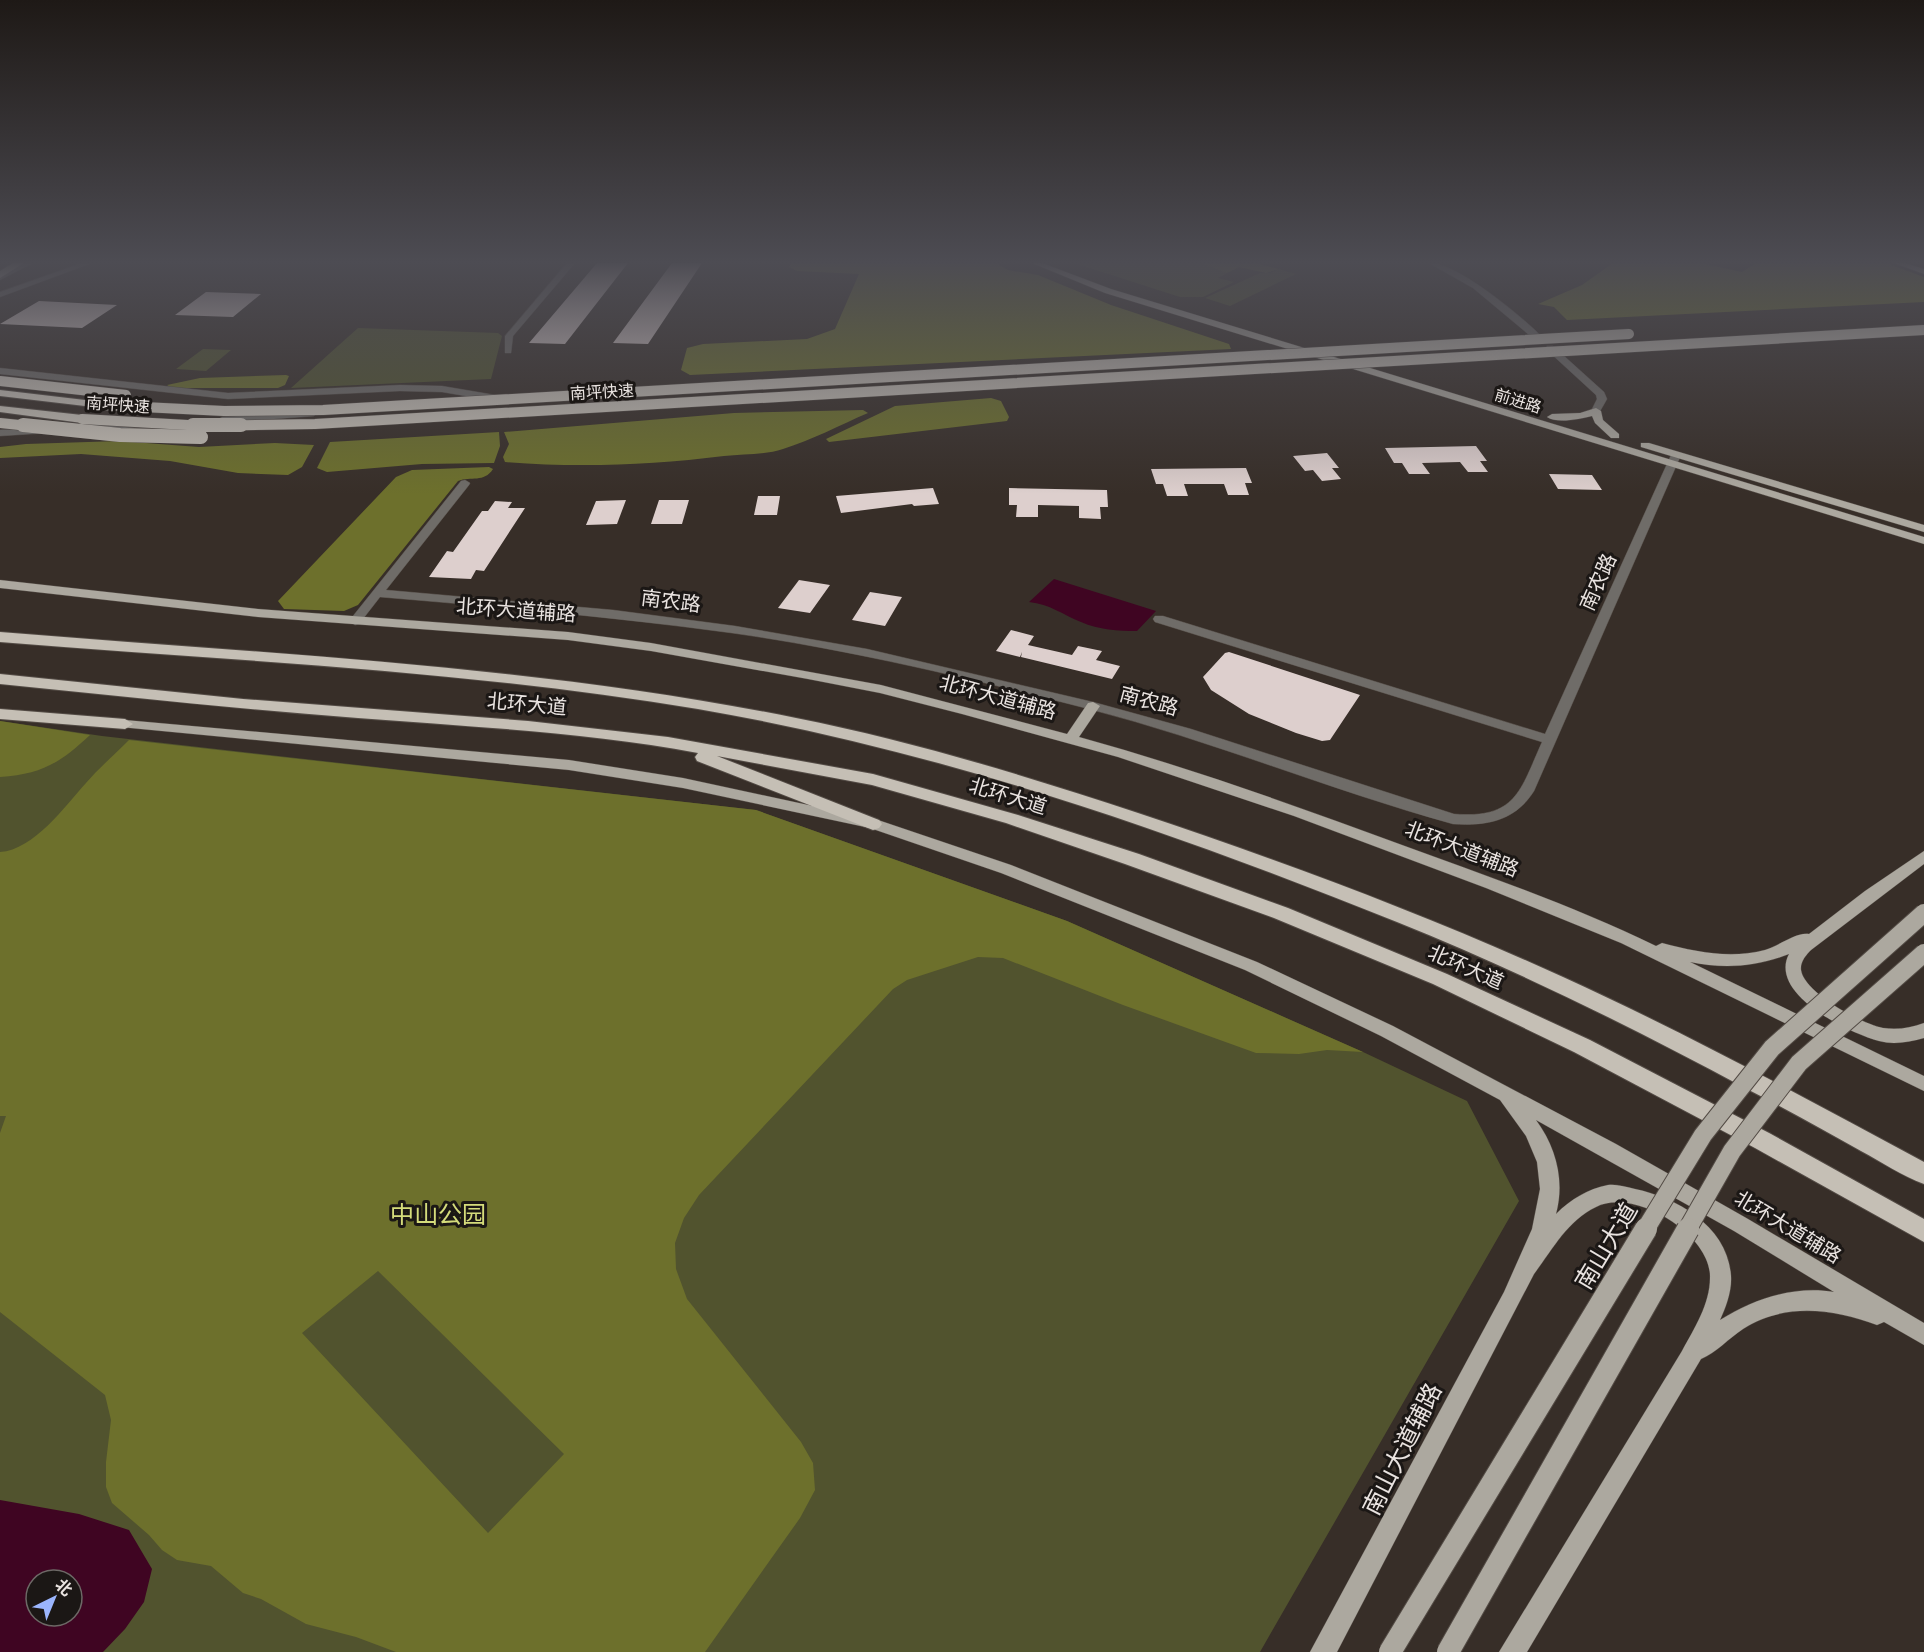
<svg xmlns="http://www.w3.org/2000/svg" width="1924" height="1652" font-family="Raleway,'Noto Sans SC',sans-serif">
	<style>
		.green { fill: #51532e; fill-rule: evenodd }
		.forest { fill: #6d702c; fill-rule: evenodd }
		.water { fill: #3f0522; fill-rule: evenodd }
		.building { fill: #ddcfcd }
		.lines { fill: none; stroke-linecap: round; stroke-linejoin: round }
		.minor-casing { stroke: #534b45; stroke-width: 1 }
		.major-casing { stroke: #534b45; stroke-width: 1 }
		.highway-casing { stroke: #534b45; stroke-width: 2 }
		.minor { fill: #6f6c68; fill-rule: evenodd }
		.major { fill: #aca89f; fill-rule: evenodd }
		.highway { fill: #c5bfb5; fill-rule: evenodd }
		.major-bridge-far1-casing { stroke: #534b45; stroke-width: 20; stroke-linecap: butt }
		.major-bridge-casing { stroke: #534b45; stroke-width: 24; stroke-linecap: butt }
		.highway-bridge-far1-casing { stroke: #534b45; stroke-width: 11; stroke-linecap: butt }
		.highway-bridge-casing { stroke: #534b45; stroke-width: 14; stroke-linecap: butt }
		.major-bridge-far1 { stroke: #aca89f; stroke-width: 18 }
		.major-bridge { stroke: #aca89f; stroke-width: 22 }
		.highway-bridge-far1 { stroke: #c5bfb5; stroke-width: 10 }
		.highway-bridge { stroke: #c5bfb5; stroke-width: 14 }
		.labels { text-anchor: middle; dominant-baseline: central; stroke-width: 6; stroke-linejoin: round; paint-order: stroke }
		.far-street-label { font-size: 16px; fill: #e9e3e0; stroke: #1b1715 }
		.street-label { font-size: 20px; fill: #e9e3e0; stroke: #1b1715 }
		.near-park-label { font-size: 24px; fill: #d5dc7b; stroke: #1b1715 }
		.near-street-label { font-size: 24px; fill: #e9e3e0; stroke: #1b1715 }
	</style>
	<rect width="100%" height="100%" fill="#372e28"/>
	<path class="green" d="M 1074,263 L 1200,263 L 1227,273 L 1218,278 L 1234,282 L 1203,297 L 1180,297 Z
		M 1279,269 L 1296,274 L 1230,306 L 1205,298 L 1260,273 L 1270,273 Z
		M 358,328 L 498,333 L 502,336 L 491,379 L 291,388 Z
		M 203,349 L 231,350 L 206,371 L 176,369 Z
		M 0,721 L 102,736 L 756,810 L 1067,921 L 1363,1052 L 1467,1101 L 1519,1201 L 1260,1652 L 0,1652 ZM 36,1580 L 72,1580 L 72,1616 L 36,1616 Z"/>
	<path class="forest" d="M 792,263 L 996,263 L 1008,270 L 1038,275 L 1111,305 L 1229,344 L 1231,349 L 690,375 L 681,370 L 687,348 L 703,344 L 807,339 L 835,329 L 859,274 L 797,271 L 789,267 Z
		M 1200,263 L 1256,263 L 1279,269 L 1266,273 L 1239,267 L 1227,273 Z
		M 1613,263 L 1701,263 L 1742,272 L 1756,263 L 1886,263 L 1924,277 L 1924,302 L 1567,320 L 1554,307 L 1538,304 L 1582,285 Z
		M 286,375 L 289,376 L 285,385 L 278,388 L 172,388 L 167,385 L 200,378 Z
		M 991,398 L 1001,401 L 1009,417 L 1007,421 L 829,442 L 826,439 L 895,406 Z
		M 863,410 L 868,413 C 840,425 812,440 783,449 C 765,455 743,454 724,456 C 651,465 579,468 505,462 L 503,457 L 509,444 L 504,432 L 734,413 Z
		M 499,432 L 500,446 L 494,463 L 422,464 L 327,472 L 317,468 L 330,442 Z
		M 119,441 L 199,447 L 275,443 L 314,445 L 302,467 L 288,475 L 238,473 L 170,461 L 81,454 L 0,458 L 0,447 L 26,444 Z
		M 489,467 L 493,469 C 484,483 471,476 458,481 L 358,605 L 344,611 L 284,609 L 278,601 L 396,477 L 412,470 Z
		M 0,721 L 90,735 C 60,763 42,774 0,777 Z
		M 129,740 L 756,810 L 1067,921 L 1363,1052 L 1327,1050 L 1299,1054 L 1256,1053 L 1123,1005 L 1003,958 L 978,957 L 907,980 L 893,989 L 699,1195 L 684,1218 L 675,1243 L 676,1269 L 687,1299 L 801,1442 L 813,1463 L 815,1490 L 800,1518 L 705,1652 L 396,1652 L 356,1637 L 306,1624 L 261,1599 L 243,1593 L 211,1566 L 177,1560 L 162,1550 L 149,1535 L 112,1503 L 106,1487 L 106,1462 L 111,1420 L 105,1395 L 0,1312 L 0,1133 L 6,1116 L 0,1116 L 0,852 C 34,850 65,806 86,783 C 99,768 115,754 129,740 ZM 378,1271 L 564,1454 L 488,1533 L 302,1333 Z"/>
	<path class="water" d="M 1054,579 L 1156,611 L 1137,631 C 1118,631 1099,630 1081,622 C 1063,615 1050,604 1029,602 Z
		M 0,1500 L 79,1514 L 129,1530 L 152,1569 L 144,1602 L 125,1629 L 103,1652 L 0,1652 ZM 36,1580 L 72,1580 L 72,1616 L 36,1616 Z"/>
	<path class="building" d="M 597,263 L 628,263 L 565,344 L 529,343 Z
		M 672,263 L 702,263 L 648,344 L 613,343 Z
		M 206,292 L 261,294 L 233,317 L 175,315 Z
		M 39,301 L 117,305 L 82,328 L 0,324 Z
		M 1476,446 L 1487,461 L 1480,461 L 1488,472 L 1468,472 L 1460,462 L 1422,463 L 1430,474 L 1409,474 L 1402,463 L 1394,463 L 1385,448 Z
		M 1327,453 L 1339,468 L 1332,468 L 1341,479 L 1322,481 L 1313,470 L 1305,471 L 1293,456 Z
		M 1246,468 L 1252,483 L 1245,483 L 1249,495 L 1228,495 L 1224,484 L 1184,484 L 1188,496 L 1167,496 L 1163,484 L 1156,484 L 1151,469 Z
		M 1549,474 L 1592,475 L 1602,490 L 1558,489 Z
		M 933,488 L 939,504 L 914,506 L 912,504 L 841,513 L 836,496 Z
		M 1009,488 L 1107,490 L 1108,507 L 1100,507 L 1101,519 L 1079,518 L 1079,506 L 1038,505 L 1038,517 L 1016,517 L 1017,505 L 1009,505 Z
		M 758,496 L 780,496 L 777,515 L 754,515 Z
		M 626,500 L 617,524 L 586,525 L 596,501 Z
		M 659,500 L 689,500 L 682,524 L 651,524 Z
		M 495,501 L 512,502 L 508,508 L 525,508 L 484,571 L 476,570 L 471,579 L 429,577 L 447,551 L 453,552 L 482,511 L 488,511 Z
		M 799,580 L 830,585 L 810,613 L 778,608 Z
		M 870,592 L 902,597 L 885,626 L 852,620 Z
		M 1011,630 L 1034,636 L 1028,645 L 1072,655 L 1078,646 L 1102,651 L 1096,660 L 1120,666 L 1112,679 L 1021,657 L 1022,652 L 1020,657 L 996,651 Z
		M 1229,652 L 1360,695 L 1330,740 L 1322,741 L 1296,733 L 1249,714 L 1211,690 L 1203,677 L 1225,653 Z"/>
	<g class="lines">
		<defs>
			<path id="minor" d="M 24,263 L 33,263 L 0,280 L 0,275 Z
				M 82,263 L 92,263 L 0,297 L 0,292 Z
				M 567,263 L 575,263 L 513,336 L 511,353 L 505,353 L 505,336 Z
				M 1429,263 C 1456,261 1528,321 1547,342 L 1540,344 L 1473,288 Z
				M 1547,346 L 1553,346 L 1604,392 L 1607,399 L 1599,413 L 1591,411 L 1597,399 L 1596,395 L 1547,350 Z
				M 0,368 L 228,393 L 400,385 L 442,386 L 501,396 L 506,399 L 501,402 L 442,392 L 400,391 L 228,399 L 0,374 Z
				M 311,411 L 316,414 L 314,416 L 222,423 L 217,420 L 222,417 Z
				M 135,422 L 138,423 L 138,427 L 87,431 L 82,428 L 87,425 Z
				M 42,428 L 46,429 L 46,433 L 0,436 L 0,430 Z
				M 1676,452 L 1681,455 L 1534,791 C 1515,821 1487,826 1453,824 C 1330,790 1213,741 1089,709 C 972,679 852,650 732,633 C 615,617 498,607 380,597 L 359,624 L 355,625 L 349,621 L 461,481 L 465,480 L 470,483 L 469,485 L 386,590 L 613,610 L 735,626 L 867,649 L 1093,702 L 1191,729 L 1454,814 C 1516,819 1520,791 1542,742 L 1155,622 L 1153,619 L 1155,616 L 1163,616 L 1545,734 L 1671,455 Z"/>
			<path id="major" d="M 1032,263 L 1042,263 L 1111,289 L 1924,537 L 1924,544 L 1105,293 Z
				M 1894,263 L 1905,263 L 1924,269 L 1924,274 Z
				M 1596,408 L 1601,411 L 1603,420 L 1619,434 L 1619,438 L 1611,438 L 1595,423 L 1592,416 C 1580,419 1557,424 1547,417 L 1552,414 L 1580,413 Z
				M 1641,443 L 1649,443 L 1924,525 L 1924,532 L 1641,447 Z
				M 0,580 L 258,609 L 568,632 L 651,643 L 881,685 L 1067,734 L 1088,703 L 1093,702 L 1100,706 L 1079,737 C 1188,767 1296,806 1402,845 C 1487,876 1574,906 1656,946 L 1662,943 C 1696,952 1730,959 1765,950 C 1779,946 1796,932 1809,934 L 1865,891 L 1924,851 L 1924,864 L 1811,950 C 1806,955 1800,962 1801,970 C 1804,993 1862,1024 1883,1028 C 1898,1030 1910,1028 1924,1023 L 1924,1038 C 1909,1042 1894,1045 1879,1041 C 1849,1033 1768,994 1789,954 C 1756,967 1724,969 1690,962 L 1924,1076 L 1924,1091 L 1621,943 L 1486,888 L 1294,816 L 1118,757 L 962,714 L 880,693 L 808,679 L 651,651 L 568,640 L 258,617 L 0,588 Z
				M 125,720 L 569,760 L 683,778 L 878,820 L 1011,865 L 1257,962 L 1393,1026 L 1616,1144 L 1748,1219 L 1924,1323 L 1924,1345 L 1884,1322 L 1877,1325 C 1833,1309 1785,1302 1743,1329 C 1729,1338 1716,1353 1701,1359 L 1527,1652 L 1499,1652 L 1682,1351 C 1694,1329 1710,1304 1710,1278 C 1712,1235 1634,1187 1596,1207 C 1568,1220 1552,1250 1534,1274 L 1337,1652 L 1310,1652 L 1504,1292 L 1532,1229 L 1540,1189 L 1537,1162 L 1526,1136 L 1500,1100 L 1381,1036 L 1245,970 L 1001,873 L 870,828 L 683,788 L 569,770 L 120,727 L 118,724 L 120,721 ZM 1536,1120 L 1734,1231 L 1834,1292 C 1795,1285 1753,1299 1720,1320 C 1726,1307 1732,1291 1731,1276 C 1728,1227 1678,1198 1635,1189 C 1626,1187 1617,1184 1608,1185 C 1588,1189 1571,1199 1556,1214 C 1565,1181 1556,1147 1536,1120 Z"/>
			<path id="highway" d="M 13,263 L 24,263 L 0,278 L 0,271 Z
				M 0,390 L 102,402 L 108,405 L 102,408 L 0,396 Z
				M 0,406 L 82,415 L 88,419 L 82,423 L 0,412 Z
				M 0,632 C 266,654 534,665 796,718 C 912,741 1026,776 1138,813 C 1282,861 1425,914 1563,977 C 1686,1033 1805,1098 1924,1162 L 1924,1184 C 1902,1176 1882,1162 1861,1151 C 1823,1130 1784,1108 1745,1088 C 1632,1027 1516,970 1397,922 C 1171,831 938,750 698,709 C 467,670 233,661 0,642 Z
				M 0,674 L 243,699 L 528,721 L 668,737 L 873,774 L 1018,815 L 1139,854 L 1288,908 L 1447,974 L 1590,1040 L 1771,1134 L 1924,1219 L 1924,1242 L 1755,1148 L 1574,1052 L 1433,984 L 1274,918 L 1125,864 L 1006,823 L 872,785 L 717,756 L 879,820 L 882,824 L 879,828 L 873,830 L 697,761 L 695,757 L 698,753 C 587,732 472,727 358,718 C 239,709 119,696 0,684 Z
				M 0,709 L 125,719 L 133,724 L 125,729 L 0,719 Z"/>
		</defs>
		<use href="#minor" class="minor-casing"/>
		<use href="#major" class="major-casing"/>
		<use href="#highway" class="highway-casing"/>
		<use href="#minor" class="minor"/>
		<use href="#major" class="major"/>
		<use href="#highway" class="highway"/>
		<defs>
			<path id="major-bridge-far1" d="M 1645,1230 L 1703,1135 L 1772,1048 L 1924,913
				M 1687,1230 L 1732,1151 L 1799,1063 L 1924,953"/>
			<path id="major-bridge" d="M 1390,1652 L 1646,1229
				M 1448,1652 L 1688,1229"/>
			<path id="highway-bridge-far1" d="M 0,381 L 126,395
				M 102,405 L 224,411 L 323,410 L 1629,334
				M 82,419 L 205,426 L 315,424 L 1924,330
				M 0,423 L 38,427"/>
			<path id="highway-bridge" d="M 23,425 L 120,435 L 201,437
				M 193,425 L 241,425"/>
		</defs>
		<use href="#major-bridge-far1" class="major-bridge-far1-casing"/>
		<use href="#major-bridge" class="major-bridge-casing"/>
		<use href="#highway-bridge-far1" class="highway-bridge-far1-casing"/>
		<use href="#highway-bridge" class="highway-bridge-casing"/>
		<use href="#major-bridge-far1" class="major-bridge-far1"/>
		<use href="#major-bridge" class="major-bridge"/>
		<use href="#highway-bridge-far1" class="highway-bridge-far1"/>
		<use href="#highway-bridge" class="highway-bridge"/>
	</g>
	<linearGradient id="sky" x2="0" y2="1"><stop stop-color="#1e1916"/><stop offset="0.53" stop-color="#4d4c53"/><stop offset="1" stop-color="#4d4c53" stop-opacity="0"/></linearGradient>
	<rect width="1924" height="494" fill="url(#sky)"/>
	<g class="labels">
		<g class="far-street-label">
			<text transform="translate(602 392) rotate(-3)">南坪快速</text>
			<text transform="translate(1518 401) rotate(17)">前进路</text>
			<text transform="translate(118 405) rotate(4)">南坪快速</text>
		</g>
		<g class="street-label">
			<text transform="translate(1598 582) rotate(-66)">南农路</text>
			<text transform="translate(671 601) rotate(7)">南农路</text>
			<text transform="translate(516 610) rotate(4)">北环大道辅路</text>
			<text transform="translate(998 697) rotate(15)">北环大道辅路</text>
			<text transform="translate(1149 701) rotate(15)">南农路</text>
			<text transform="translate(527 704) rotate(5)">北环大道</text>
			<text transform="translate(1008 796) rotate(17)">北环大道</text>
			<text transform="translate(1462 849) rotate(21)">北环大道辅路</text>
			<text transform="translate(1466 967) rotate(24)">北环大道</text>
			<text transform="translate(1788 1227) rotate(31)">北环大道辅路</text>
		</g>
		<g class="near-park-label">
			<text x="438" y="1214">中山公园</text>
		</g>
		<g class="near-street-label">
			<text transform="translate(1606 1246) rotate(-59)">南山大道</text>
			<text transform="translate(1402 1449) rotate(-63)">南山大道辅路</text>
		</g>
	</g>
	<g transform="translate(54 1598) rotate(43)"><circle r="28" fill="#1b1715" stroke="#6d6966" stroke-width="1.5"/>
	<path d="M0-4.5L10 22L0 15L-10 22Z" fill="#9bb5fd"/>
	<text y="-9" font-size="16" font-weight="bold" text-anchor="middle" fill="#e9e3e0">北</text>
	</g>
</svg>
